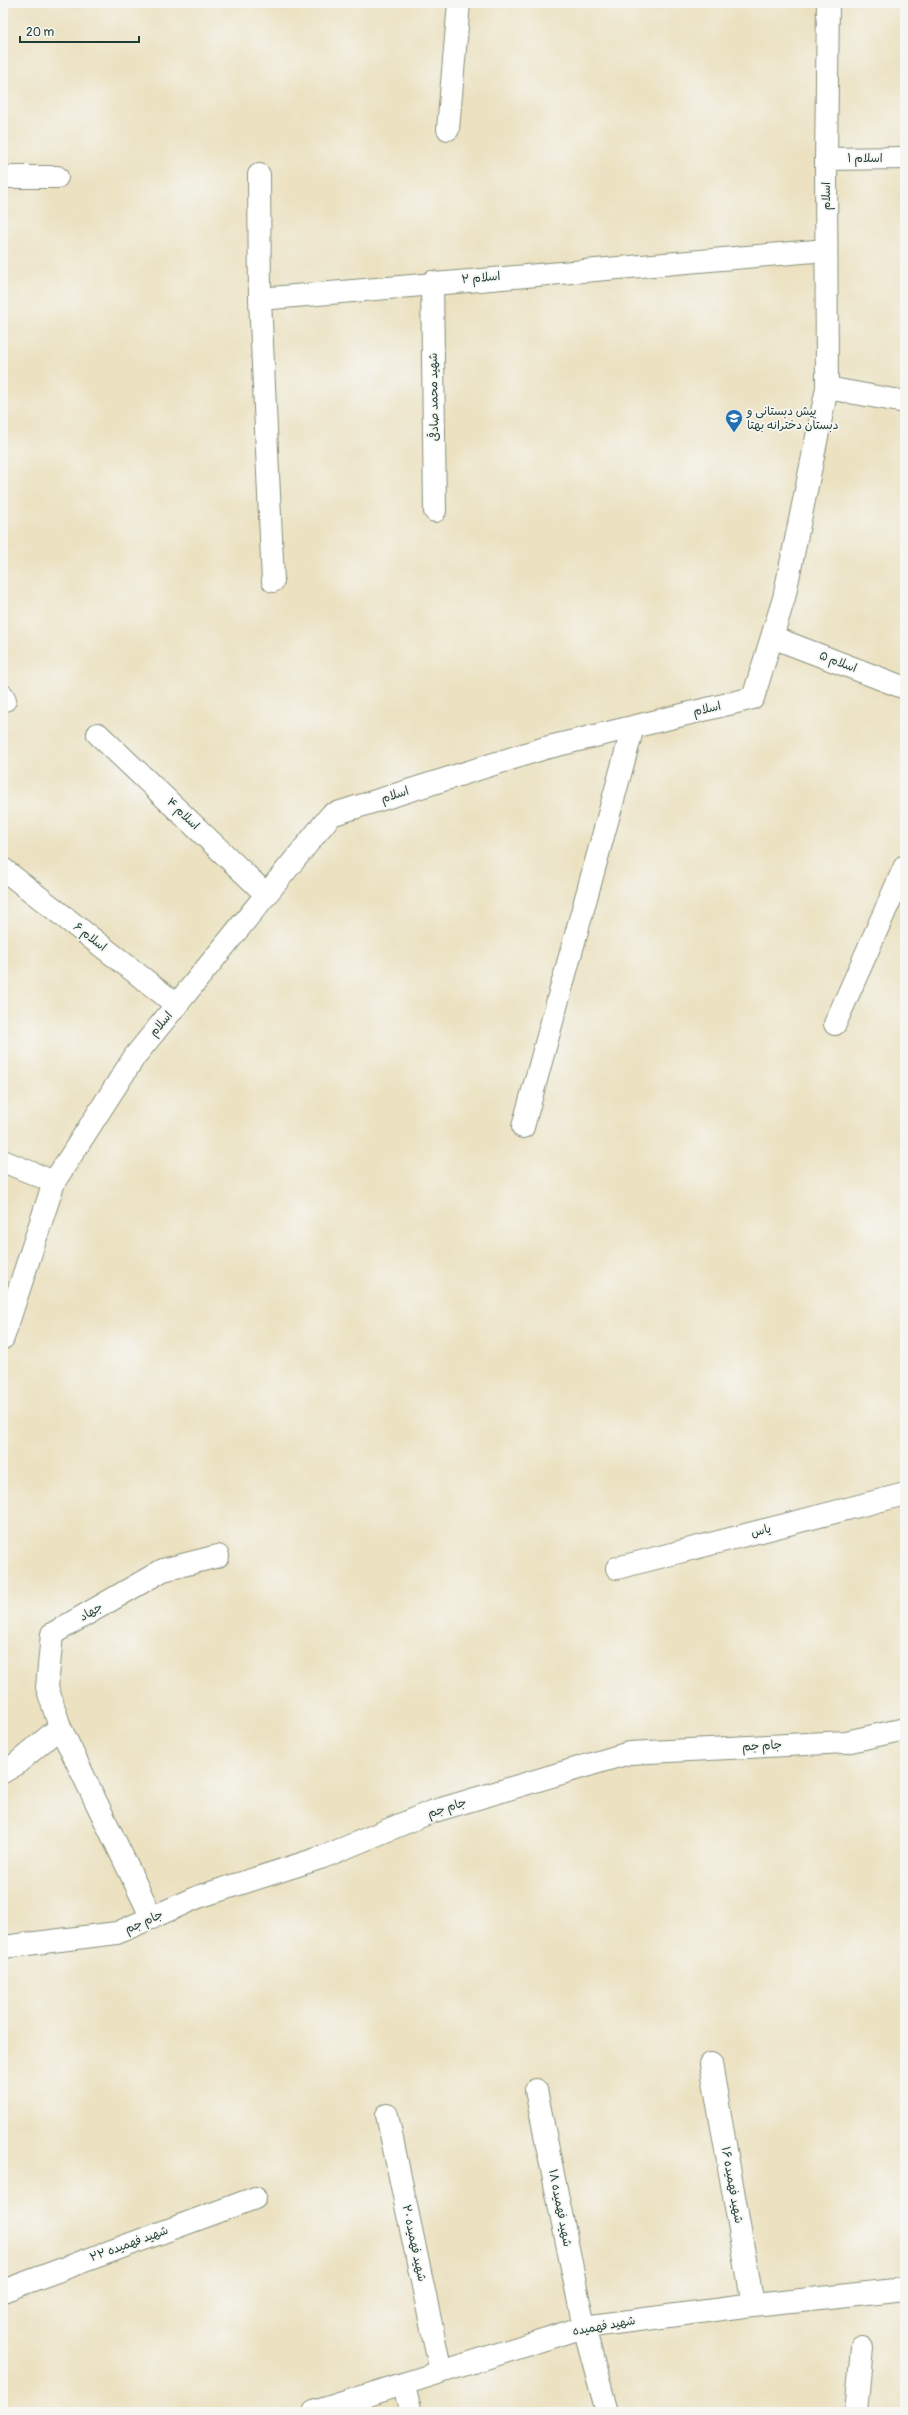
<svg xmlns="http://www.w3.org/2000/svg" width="908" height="2415" font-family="Pangolin,'Playpen Sans Arabic',sans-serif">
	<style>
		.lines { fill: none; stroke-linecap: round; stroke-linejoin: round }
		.street-casing { stroke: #86907b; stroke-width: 24 }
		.secondary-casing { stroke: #86907b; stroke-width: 24 }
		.street { stroke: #fff; stroke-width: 22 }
		.secondary { stroke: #fff; stroke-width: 22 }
		.labels { text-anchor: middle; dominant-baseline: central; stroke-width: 3.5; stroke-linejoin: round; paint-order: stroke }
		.street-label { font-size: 12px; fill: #1f3d34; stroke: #f6f6f2 }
		.poi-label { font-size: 12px; fill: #1f3d34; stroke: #f6f6f2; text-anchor: start }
	</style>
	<rect width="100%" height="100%" fill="#f6f6f2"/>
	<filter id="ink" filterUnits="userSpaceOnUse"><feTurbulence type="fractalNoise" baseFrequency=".025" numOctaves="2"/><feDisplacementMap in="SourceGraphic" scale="8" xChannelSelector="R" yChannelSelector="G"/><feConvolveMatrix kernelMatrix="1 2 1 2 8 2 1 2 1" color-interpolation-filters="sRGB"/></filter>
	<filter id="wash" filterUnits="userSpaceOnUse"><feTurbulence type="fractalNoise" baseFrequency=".012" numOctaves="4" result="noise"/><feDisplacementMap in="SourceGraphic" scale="16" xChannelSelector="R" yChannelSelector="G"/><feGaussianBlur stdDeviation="0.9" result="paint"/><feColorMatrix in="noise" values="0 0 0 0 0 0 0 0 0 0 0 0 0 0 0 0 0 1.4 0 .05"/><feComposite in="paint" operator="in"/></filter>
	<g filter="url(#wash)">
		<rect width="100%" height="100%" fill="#ece2c2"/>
	</g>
	<g filter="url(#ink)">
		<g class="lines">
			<defs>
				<path id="street" d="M 448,129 L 459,3
					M 826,159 L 905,158
					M 259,175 L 260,299 L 826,250
					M 3,177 L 57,177
					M 432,282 L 435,511
					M 260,299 L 273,581
					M 827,388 L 905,402
					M 772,637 L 905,688
					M 3,696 L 5,700
					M 98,734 L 267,895
					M 3,869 L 177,1005
					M 835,1024 L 905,866
					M 523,1127 L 633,727
					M 3,1161 L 54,1182
					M 3,1338 L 54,1182 L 135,1056 L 331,815 L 545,748 L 753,698 L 784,598 L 827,388 L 826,159 L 828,3
					M 617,1568 L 905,1494
					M 60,1727 L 152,1918
					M 3,1772 L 15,1765 L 60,1727 L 47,1687 L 52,1634 L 163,1570 L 218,1556
					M 3,1947 L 117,1933 L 198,1897 L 323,1857 L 431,1812 L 629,1753 L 846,1742 L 905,1729
					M 711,2064 L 753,2305
					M 536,2090 L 584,2327 L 607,2412
					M 387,2115 L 441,2372
					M 3,2291 L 255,2198
					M 403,2384 L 411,2412
					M 856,2412 L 862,2348"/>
				<path id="secondary" d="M 314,2412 L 584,2327 L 753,2305 L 905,2289"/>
			</defs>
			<use href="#street" class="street-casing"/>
			<use href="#secondary" class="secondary-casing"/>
			<use href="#street" class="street"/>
			<use href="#secondary" class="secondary"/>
		</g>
	</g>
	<defs>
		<symbol id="school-pin" viewBox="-11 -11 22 30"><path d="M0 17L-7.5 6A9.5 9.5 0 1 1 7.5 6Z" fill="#1f6fb2" stroke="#f6f6f2"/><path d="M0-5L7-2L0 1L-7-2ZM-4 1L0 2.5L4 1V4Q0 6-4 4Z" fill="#fff"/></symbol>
	</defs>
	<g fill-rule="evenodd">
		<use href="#school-pin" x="724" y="408" width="20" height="27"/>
	</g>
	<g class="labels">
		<g class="street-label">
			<text x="865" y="158">اسلام ۱</text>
			<text transform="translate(826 196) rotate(-90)">اسلام</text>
			<text transform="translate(481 278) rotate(-5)">اسلام ۲</text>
			<text transform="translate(434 397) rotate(-91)">شهید محمد صادقی</text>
			<text transform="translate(838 662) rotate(21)">اسلام ۵</text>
			<text transform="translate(707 709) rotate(-13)">اسلام</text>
			<text transform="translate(395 795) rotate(-18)">اسلام</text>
			<text transform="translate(183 814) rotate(44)">اسلام ۴</text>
			<text transform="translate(90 937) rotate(38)">اسلام ۶</text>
			<text transform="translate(161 1024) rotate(-50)">اسلام</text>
			<text transform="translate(761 1531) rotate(-14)">یاس</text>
			<text transform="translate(91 1612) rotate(-30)">جهاد</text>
			<text transform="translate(762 1746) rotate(-3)">جام جم</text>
			<text transform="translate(447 1808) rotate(-18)">جام جم</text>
			<text transform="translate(144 1922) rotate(-24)">جام جم</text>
			<text transform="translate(732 2185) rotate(80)">شهید فهمیده ۱۶</text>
			<text transform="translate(560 2208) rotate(79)">شهید فهمیده ۱۸</text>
			<text transform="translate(414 2243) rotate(78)">شهید فهمیده ۲۰</text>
			<text transform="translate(129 2244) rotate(-20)">شهید فهمیده ۲۲</text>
			<text transform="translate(604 2326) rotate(-10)">شهید فهمیده</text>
		</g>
		<g class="poi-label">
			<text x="747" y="411">پیش دبستانی و<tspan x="747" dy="14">دبستان دخترانه بهتا</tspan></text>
		</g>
	</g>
	<rect width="908" height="2415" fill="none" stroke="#f6f6f2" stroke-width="16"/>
	<path d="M20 36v6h119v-6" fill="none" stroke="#1f3d34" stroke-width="2"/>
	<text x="26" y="36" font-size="12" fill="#1f3d34" stroke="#f6f6f2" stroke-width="3" paint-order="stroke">20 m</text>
</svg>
